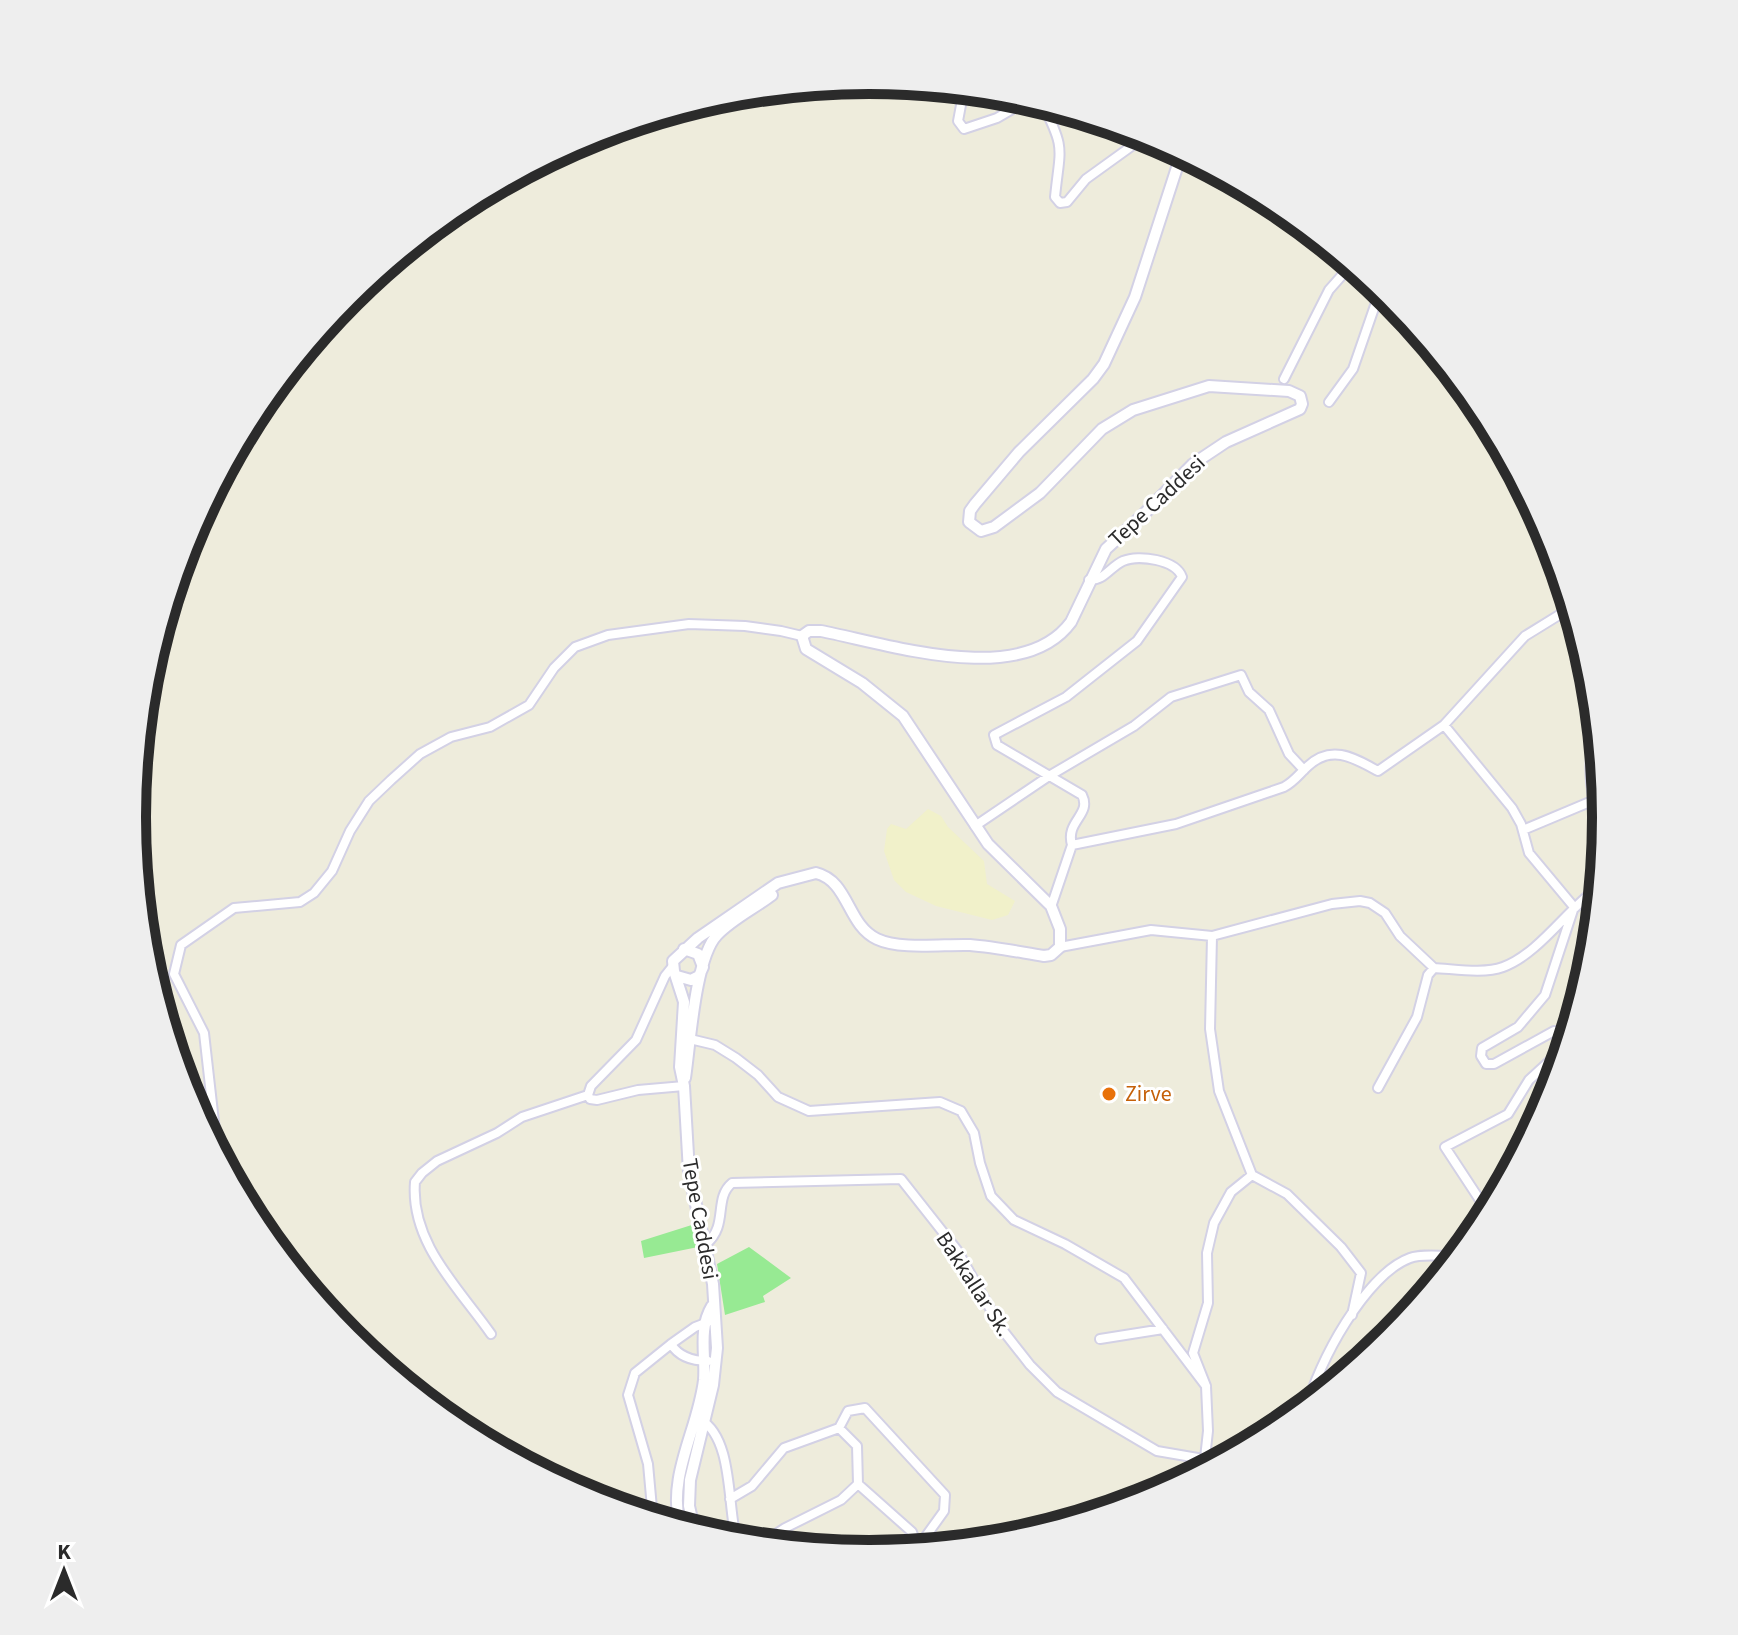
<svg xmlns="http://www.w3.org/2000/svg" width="1738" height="1635" font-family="'Source Sans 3',sans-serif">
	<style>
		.education { fill: #f1f1ca }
		.green { fill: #97ea93 }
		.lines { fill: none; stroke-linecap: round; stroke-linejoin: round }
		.minor-casing { stroke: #d3d1e5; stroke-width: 12 }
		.tertiary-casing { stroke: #d3d1e5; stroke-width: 14 }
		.minor { stroke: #fff; stroke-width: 8 }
		.tertiary { stroke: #fff; stroke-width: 10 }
		.food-dot { fill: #e8710a; stroke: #fff; stroke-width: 3 }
		.labels { text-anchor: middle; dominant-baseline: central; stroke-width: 6; stroke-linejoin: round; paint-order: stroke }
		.street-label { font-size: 22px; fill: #2b2b2b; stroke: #fff }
		.food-label { font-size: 22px; fill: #c56008; stroke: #fff; text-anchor: start }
		.rim { fill: none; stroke: #2b2b2b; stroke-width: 10 }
	</style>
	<rect width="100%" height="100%" fill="#eeecdc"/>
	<path class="education" d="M 928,809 L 941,816 L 948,827 L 984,861 L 987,884 L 1015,901 L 1008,915 L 992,920 L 936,906 L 906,892 L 894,880 L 884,851 L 887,829 L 891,824 L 906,829 Z"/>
	<path class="green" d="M 698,1223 L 703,1246 L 644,1258 L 641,1241 Z
		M 749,1247 L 791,1278 L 763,1296 L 765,1302 L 725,1315 L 717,1264 Z"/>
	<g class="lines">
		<defs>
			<path id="minor" d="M 964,89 L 958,121 L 964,129 L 997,118 L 1030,99
				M 1042,103 C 1066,150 1060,147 1055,197 L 1060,203 L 1067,202 L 1086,179 L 1147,135
				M 1284,379 L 1329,290 L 1352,264
				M 1329,402 L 1353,369 L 1381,288
				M 1444,725 L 1512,808 L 1521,824 L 1529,853 L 1574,907 L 1545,995 L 1518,1027 L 1482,1048 L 1481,1056 L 1486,1064 L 1494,1064 L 1554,1031 L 1565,1032 L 1569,1040
				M 1594,800 C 1588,776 1590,748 1597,724
				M 975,826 L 1049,776 L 1134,726 L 1171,697 L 1241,675 L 1249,692 L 1269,710 L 1289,754 L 1304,770
				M 1523,830 L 1604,796
				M 1072,845 L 1176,824 L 1284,787 C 1295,781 1299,774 1308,766 C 1332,744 1354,758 1378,771 L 1444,725 L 1525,636 L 1572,607
				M 1051,907 L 1072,845 C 1065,821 1092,815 1082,795 L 997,745 L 994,735 L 1066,697 L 1137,641 L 1182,577 C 1176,560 1139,554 1123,561 C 1110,567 1104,581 1089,580
				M 1212,936 L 1210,1029 L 1219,1091 L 1252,1175 L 1287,1194 L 1341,1247 L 1361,1273 L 1352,1315
				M 1060,947 L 1151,930 L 1212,936 L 1332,904 L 1360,901 L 1370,903 L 1385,913 L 1400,936 L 1434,968 C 1455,969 1484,974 1503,967 C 1539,954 1568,908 1600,886
				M 673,966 L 665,976 L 636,1040 L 591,1086 L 588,1095 L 590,1099 L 597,1100 L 638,1090 L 684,1086
				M 690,1039 L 715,1045 L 736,1058 L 758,1075 L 778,1097 L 809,1111 L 940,1102 L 961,1111 L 974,1133 L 980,1163 L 991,1196 L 1014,1220 L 1065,1244 L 1124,1278 L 1206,1386
				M 1378,1088 L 1417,1017 L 1428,975 L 1434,968
				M 218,1157 L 204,1033 L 174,974 L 181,945 L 234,908 L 300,902 L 314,893 L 332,871 L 350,831 L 369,801 L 391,780 L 420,754 L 451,737 L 490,727 L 529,705 L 554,668 L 575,647 L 608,635 L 689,624 L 745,626 L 781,631 L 802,636
				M 1489,1214 L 1445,1147 L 1508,1114 L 1529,1080 L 1565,1047 L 1568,1040
				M 706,1244 C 729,1225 713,1199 732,1183 L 901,1179 L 957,1250 L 1001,1328 L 1030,1365 L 1057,1392 L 1157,1451 L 1221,1462
				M 491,1334 C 459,1288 410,1243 415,1182 L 422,1173 L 437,1161 L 497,1133 L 522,1117 L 588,1095
				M 1100,1339 L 1163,1329
				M 671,1344 C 679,1357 693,1361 708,1361
				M 1307,1408 C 1317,1364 1366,1274 1410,1258 C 1423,1253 1444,1257 1459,1256
				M 701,1420 C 734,1439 727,1509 737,1542
				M 839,1428 L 857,1446 L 858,1484 L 912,1532 L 918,1549
				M 1205,1458 L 1208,1431 L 1206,1386 L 1193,1353 L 1208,1303 L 1207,1253 L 1214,1223 L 1231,1192 L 1252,1175
				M 730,1499 L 752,1486 L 784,1448 L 839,1428 L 848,1411 L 865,1408 L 945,1495 L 944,1511 L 916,1550
				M 653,1519 L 648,1464 L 628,1395 L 635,1373 L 671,1344 L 695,1327 L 708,1322
				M 761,1544 L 785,1528 L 841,1500 L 858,1484"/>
			<path id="tertiary" d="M 677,976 L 691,980 L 699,976 L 703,967 L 698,954 L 684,949
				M 685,1078 C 690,1045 695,958 717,935 C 732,919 755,908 772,895
				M 680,1527 C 667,1475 698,1430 704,1380 C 706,1355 698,1329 712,1306
				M 695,1532 L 689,1506 L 690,1480 L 713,1385 L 717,1348 L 713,1284 L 689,1172 L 684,1086 L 680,1067 L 684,1002 L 674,971 L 673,961 L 698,938 L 778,883 L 816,873 C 849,881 847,925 877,939 C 900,950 944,944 970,945 C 995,947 1019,952 1044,956 L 1051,955 L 1060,947 L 1060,929 L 1051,906 L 988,844 L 903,716 L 862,683 L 806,649 L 802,636 L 809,631 L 821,631 C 888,644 1022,689 1071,622 L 1106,549 L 1144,514 L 1193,464 L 1226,442 L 1300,409 L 1302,404 L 1300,396 L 1289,391 L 1209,386 L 1133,410 L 1102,429 L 1040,493 L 994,527 L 981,531 L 969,522 L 970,511 L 975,504 L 1019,452 L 1093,379 L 1104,364 L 1135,297 L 1182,152"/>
		</defs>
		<use href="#minor" class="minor-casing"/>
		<use href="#tertiary" class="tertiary-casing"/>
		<use href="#minor" class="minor"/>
		<use href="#tertiary" class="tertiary"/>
	</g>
	<circle class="food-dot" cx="1109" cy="1094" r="8"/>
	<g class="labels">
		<g class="street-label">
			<text transform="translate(1157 501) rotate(-43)">Tepe Caddesi</text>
			<text transform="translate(700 1219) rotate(80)">Tepe Caddesi</text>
			<text transform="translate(974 1284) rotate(57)">Bakkallar Sk.</text>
		</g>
		<g class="food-label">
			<text x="1125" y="1094">Zirve</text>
		</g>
	</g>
	<path d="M0 0H1738V1635H0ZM146 817a723 723 0 1 1 1446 0a723 723 0 1 1-1446 0Z" fill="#eee" fill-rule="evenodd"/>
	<path class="rim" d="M146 817a723 723 0 1 1 1446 0a723 723 0 1 1-1446 0Z"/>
	<g transform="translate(64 1571)" stroke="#ffffff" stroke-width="6" paint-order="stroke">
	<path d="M0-6L14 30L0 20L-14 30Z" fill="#2b2b2b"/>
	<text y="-12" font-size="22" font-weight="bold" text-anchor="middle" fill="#2b2b2b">K</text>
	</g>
</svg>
